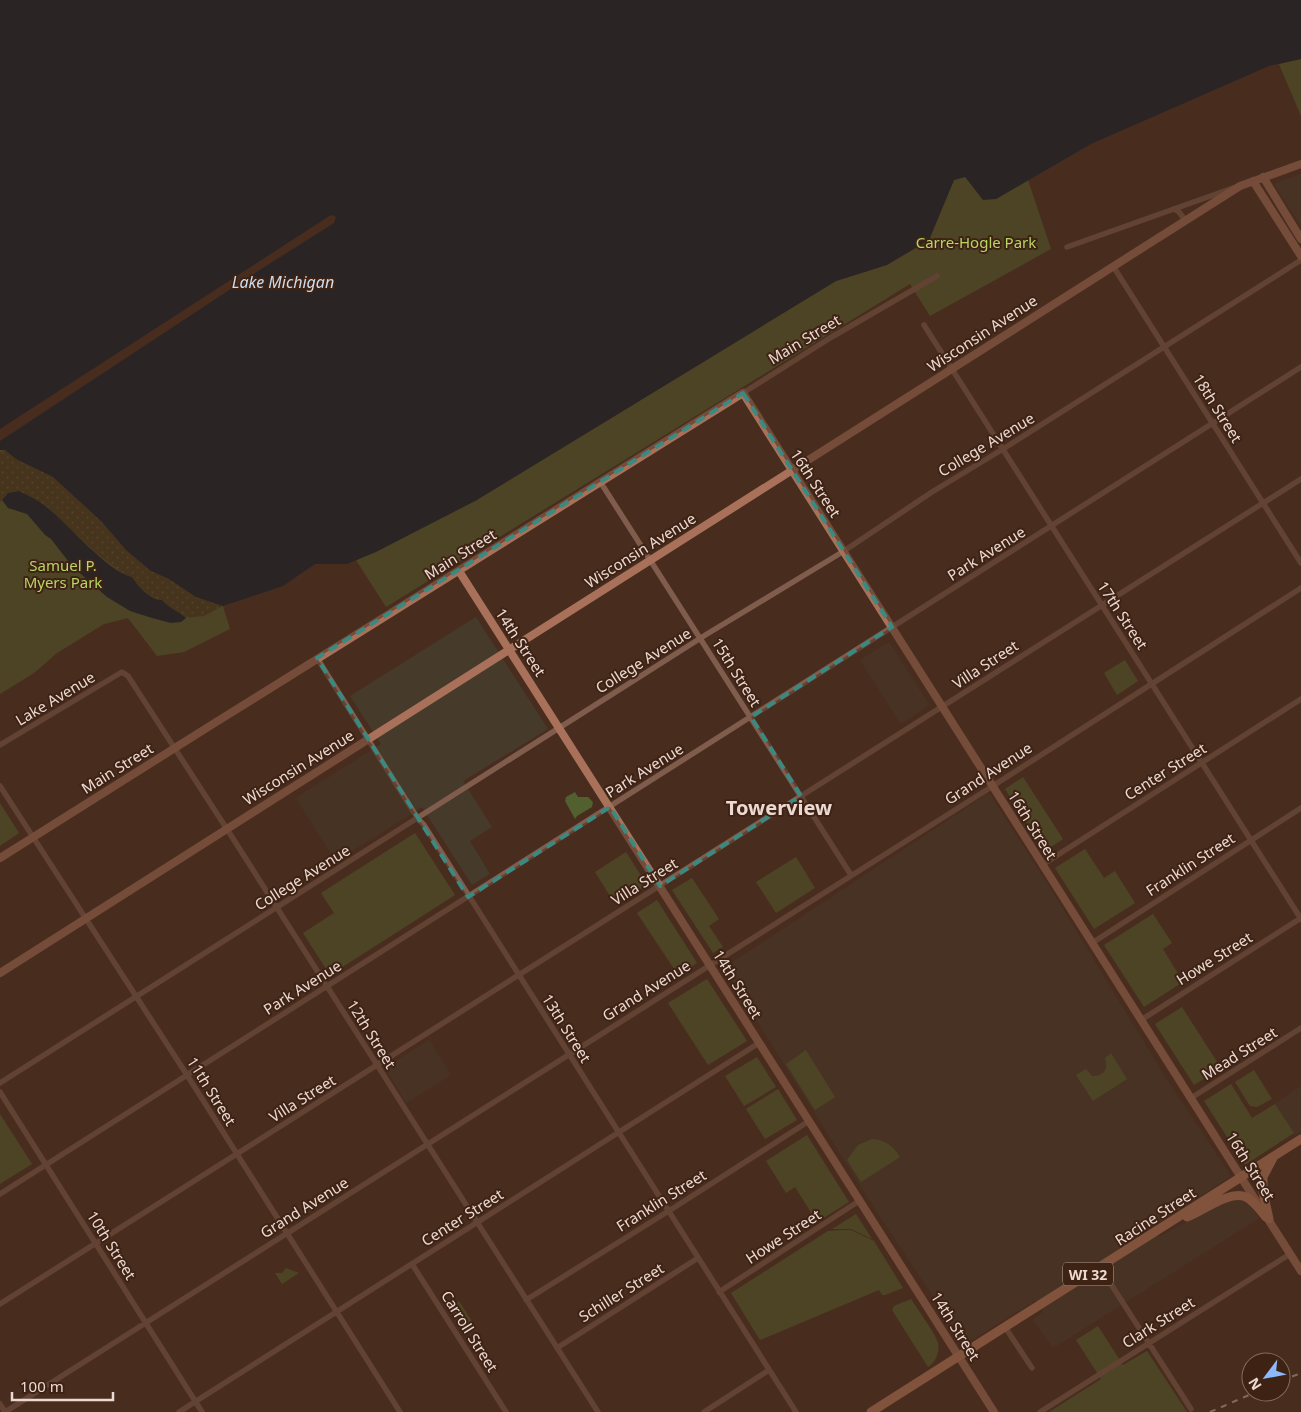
<svg xmlns="http://www.w3.org/2000/svg" width="1301" height="1412" font-family="'Noto Sans',sans-serif">
	<style>
		.commercial { fill: #48392c }
		.medical { fill: #463a2b }
		.green { fill: #51602e }
		.sand { fill: url(#sand-dots) }
		.water { fill: #06192c }
		.pier { fill: #482d1f }
		.lines { fill: none; stroke-linecap: round; stroke-linejoin: round }
		.street { stroke: #805c4d; stroke-width: 5.5 }
		.secondary { stroke: #a97159; stroke-width: 8 }
		.primary { stroke: #c88161; stroke-width: 9 }
		.rail { stroke: #c9b4ab; stroke-width: 2; stroke-dasharray: 6 6; stroke-linecap: butt }
		.marked { fill: none; stroke: #3b8a82; stroke-width: 4; stroke-dasharray: 10 6; stroke-linejoin: round }
		.labels { text-anchor: middle; dominant-baseline: central; stroke-width: 4; stroke-linejoin: round; paint-order: stroke }
		.shield { fill: #3e2315; stroke: #b8a299; stroke-width: 1 }
		.shield-label { font-size: 14px; font-weight: bold; fill: #ecd9d1 }
		.park-label { font-size: 15px; fill: #b7d664; stroke: #3e2315 }
		.street-label { font-size: 15px; fill: #ecd9d1; stroke: #3e2315 }
		.water-label { font-size: 16px; font-style: italic; fill: #cdddee; stroke: #3e2315 }
		.district-label { font-size: 20px; font-weight: bold; fill: #ecd9d1; stroke: #3e2315 }
	</style>
	<defs>
		<pattern id="sand-dots" width="8" height="8" patternUnits="userSpaceOnUse" patternTransform="scale(1.25)"><rect width="8" height="8" fill="#443c1c"/><path d="M2 2h.1M6 6h.1" fill="none" stroke="#5f583c" stroke-width="1.8" stroke-linecap="round"/></pattern>
	</defs>
	<rect width="100%" height="100%" fill="#482d1f"/>
	<path class="commercial" d="M 1301,174 L 1301,226 L 1274,184 Z
		M 889,642 L 929,705 L 901,724 L 860,660 Z
		M 989,793 L 1047,883 L 1165,1077 L 1231,1176 L 1152,1227 L 1159,1237 L 1215,1206 L 1240,1198 L 1248,1202 L 1259,1218 L 1053,1348 L 1033,1319 L 1043,1312 L 1036,1300 L 965,1344 L 875,1209 L 724,968 Z
		M 429,1040 L 451,1075 L 406,1103 L 385,1068 Z
		M 1301,1086 L 1301,1132 L 1295,1135 L 1275,1104 Z"/>
	<path class="medical" d="M 476,617 L 548,729 L 463,781 L 492,827 L 470,841 L 490,874 L 472,885 L 422,807 L 336,861 L 296,798 L 381,744 L 350,696 Z"/>
	<path class="green" d="M 1301,59 L 1301,116 L 1279,64 Z
		M 965,177 L 996,199 L 1028,180 L 1051,249 L 930,316 L 910,284 L 386,607 L 356,560 L 475,501 L 836,281 L 886,265 L 929,240 L 954,180 Z
		M 0,450 L 5,450 L 16,459 L 53,477 L 101,521 L 126,550 L 151,571 L 169,579 L 196,597 L 223,606 L 230,629 L 184,652 L 157,656 L 128,618 L 104,624 L 57,653 L 34,673 L 0,694 Z
		M 1125,660 L 1138,681 L 1117,695 L 1104,673 Z
		M 1023,777 L 1063,839 L 1045,851 L 1005,789 Z
		M 575,792 L 578,797 L 588,797 L 593,802 L 592,807 L 577,816 L 575,819 L 565,801 L 566,797 Z
		M 0,803 L 19,833 L 0,846 Z
		M 415,833 L 455,895 L 330,975 L 303,933 L 334,913 L 321,893 Z
		M 1085,849 L 1104,878 L 1115,871 L 1135,903 L 1094,929 L 1055,868 Z
		M 626,852 L 647,885 L 615,904 L 595,872 Z
		M 796,857 L 815,888 L 776,913 L 756,882 Z
		M 692,878 L 719,919 L 709,926 L 723,947 L 713,953 L 672,890 Z
		M 657,900 L 697,963 L 678,975 L 637,913 Z
		M 1153,914 L 1172,943 L 1163,949 L 1183,982 L 1144,1007 L 1104,945 Z
		M 707,979 L 747,1041 L 708,1065 L 668,1003 Z
		M 1182,1007 L 1221,1068 L 1194,1085 L 1155,1024 Z
		M 806,1050 L 835,1097 L 815,1110 L 786,1064 Z
		M 1111,1053 L 1127,1079 L 1093,1101 L 1076,1075 L 1086,1069 L 1092,1076 C 1104,1077 1109,1068 1105,1058 Z
		M 757,1057 L 776,1087 L 744,1106 L 725,1076 Z
		M 1254,1070 L 1272,1099 L 1257,1107 L 1250,1106 L 1235,1082 Z
		M 1231,1084 L 1252,1118 L 1275,1104 L 1294,1133 L 1245,1165 L 1204,1101 Z
		M 778,1089 L 797,1120 L 765,1139 L 746,1109 Z
		M 0,1114 L 32,1164 L 0,1184 Z
		M 807,1135 L 849,1202 L 817,1222 L 795,1187 L 786,1193 L 766,1161 Z
		M 872,1139 C 886,1140 893,1146 900,1157 L 861,1182 L 847,1160 L 858,1145 Z
		M 856,1214 L 872,1239 L 851,1229 L 832,1229 Z
		M 844,1230 L 851,1230 L 874,1241 L 903,1288 L 885,1295 L 882,1295 L 879,1290 L 760,1340 L 731,1293 L 828,1231 Z
		M 286,1268 L 299,1273 L 282,1284 L 275,1273 L 282,1273 Z
		M 911,1299 C 916,1307 937,1336 938,1343 C 940,1352 935,1363 928,1367 L 892,1310 L 894,1306 Z
		M 459,1301 L 473,1323 L 463,1329 L 448,1307 Z
		M 1098,1326 L 1123,1365 L 1147,1351 L 1187,1412 L 1049,1412 L 1101,1379 L 1076,1340 Z"/>
	<path class="sand" d="M 5,450 L 16,459 L 53,477 L 101,521 L 126,550 L 151,571 L 169,579 L 196,597 L 223,606 L 204,616 L 186,618 C 178,611 169,608 162,600 C 150,599 138,586 132,577 L 125,575 L 96,553 L 47,507 L 19,491 L 8,493 L 0,502 L 0,452 Z"/>
	<path class="water" d="M 0,0 L 1301,0 L 1301,59 L 1269,66 L 1091,144 L 996,199 L 983,200 L 965,177 L 954,180 L 929,240 L 887,265 L 836,281 L 475,501 L 376,552 L 347,564 L 315,564 L 283,586 L 223,606 L 196,597 L 169,579 L 151,571 L 126,550 L 101,521 L 53,477 L 16,459 L 5,450 L 0,450 Z
		M 19,491 C 29,496 40,501 49,509 C 70,526 107,571 132,577 C 138,586 150,600 162,600 C 169,608 178,611 186,618 L 181,622 L 171,623 L 152,618 L 130,611 L 107,597 L 72,566 L 51,539 L 45,535 L 27,514 L 8,508 L 2,500 L 8,493 Z"/>
	<path class="pier" d="M 331,215 L 336,217 L 334,223 L 258,271 L 0,441 L 0,429 Z"/>
	<g class="lines">
		<path class="street" d="M 1174,209 L 1179,212 L 1185,220
			M 1067,247 L 1233,188
			M 1113,266 L 1301,563
			M 924,325 L 1301,919
			M 743,393 L 830,338 L 937,276
			M 601,483 L 851,875
			M 317,658 L 418,819 L 424,825 L 796,1412
			M 0,745 L 122,672 L 128,676 L 232,837 L 598,1412
			M 0,786 L 187,1075 L 400,1412
			M 1042,865 L 1301,699
			M 1092,943 L 1301,808
			M 1141,1020 L 1301,918
			M 0,1083 L 707,634 L 844,551 L 932,492 L 1003,449 L 1301,260
			M 0,1092 L 202,1412
			M 1191,1098 L 1301,1028
			M 0,1194 L 1301,367
			M 412,1264 L 506,1412
			M 1100,1267 L 1191,1409
			M 719,1292 L 859,1201
			M 526,1300 L 675,1207 L 809,1121
			M 0,1304 L 1301,479
			M 1005,1327 L 1032,1368
			M 557,1348 L 698,1258
			M 0,1404 L 5,1412 L 985,791 L 1301,588
			M 179,1412 L 759,1043
			M 704,1412 L 769,1370
			M 1040,1412 L 1290,1254"/>
		<path class="secondary" d="M 1263,177 L 1301,239
			M 1253,181 L 1301,256
			M 459,571 L 994,1412
			M 0,858 C 247,702 495,548 743,393 L 1258,1204
			M 0,973 L 1240,186 L 1301,164
			M 1266,1216 L 1301,1271"/>
		<path class="primary" d="M 1187,1217 C 1203,1211 1229,1190 1246,1197 C 1253,1200 1261,1211 1266,1217
			M 1269,1219 L 1263,1192 L 1263,1177 L 1273,1158
			M 871,1412 L 1301,1139"/>
		<path class="rail" d="M 1281,1381 L 1301,1373
			M 1210,1412 L 1256,1392"/>
	</g>
	<path d="M0 0H1301V1412H0ZM 743,393 L 892,627 L 751,717 L 801,796 L 660,886 L 610,807 L 468,897 L 317,658 Z" fill="#482d1f" fill-opacity=".55" fill-rule="evenodd"/>
	<path class="marked" d="M 743,393 L 892,627 L 751,717 L 801,796 L 660,886 L 610,807 L 468,897 L 317,658 Z"/>
	<g class="labels">
		<rect class="shield" x="1063" y="1262.5" width="50" height="23" rx="4"/>
		<g class="shield-label">
			<text x="1088" y="1274">WI 32</text>
		</g>
		<g class="park-label">
			<text x="976" y="242">Carre-Hogle Park</text>
			<text x="63" y="565">Samuel P.<tspan x="63" dy="17">Myers Park</tspan></text>
		</g>
		<g class="street-label">
			<text transform="translate(982 333) rotate(-33)">Wisconsin Avenue</text>
			<text transform="translate(804 339) rotate(-31)">Main Street</text>
			<text transform="translate(1218 408) rotate(58)">18th Street</text>
			<text transform="translate(986 444) rotate(-31)">College Avenue</text>
			<text transform="translate(816 483) rotate(57)">16th Street</text>
			<text transform="translate(640 550) rotate(-32)">Wisconsin Avenue</text>
			<text transform="translate(986 553) rotate(-32)">Park Avenue</text>
			<text transform="translate(460 554) rotate(-32)">Main Street</text>
			<text transform="translate(1123 615) rotate(57)">17th Street</text>
			<text transform="translate(521 642) rotate(57)">14th Street</text>
			<text transform="translate(643 660) rotate(-32)">College Avenue</text>
			<text transform="translate(985 664) rotate(-33)">Villa Street</text>
			<text transform="translate(737 672) rotate(58)">15th Street</text>
			<text transform="translate(55 698) rotate(-31)">Lake Avenue</text>
			<text transform="translate(298 767) rotate(-32)">Wisconsin Avenue</text>
			<text transform="translate(117 768) rotate(-32)">Main Street</text>
			<text transform="translate(644 770) rotate(-32)">Park Avenue</text>
			<text transform="translate(1165 771) rotate(-32)">Center Street</text>
			<text transform="translate(988 773) rotate(-33)">Grand Avenue</text>
			<text transform="translate(1033 825) rotate(58)">16th Street</text>
			<text transform="translate(1190 864) rotate(-33)">Franklin Street</text>
			<text transform="translate(302 877) rotate(-32)">College Avenue</text>
			<text transform="translate(644 881) rotate(-32)">Villa Street</text>
			<text transform="translate(1214 958) rotate(-32)">Howe Street</text>
			<text transform="translate(738 984) rotate(58)">14th Street</text>
			<text transform="translate(302 987) rotate(-32)">Park Avenue</text>
			<text transform="translate(646 990) rotate(-32)">Grand Avenue</text>
			<text transform="translate(567 1028) rotate(58)">13th Street</text>
			<text transform="translate(372 1034) rotate(58)">12th Street</text>
			<text transform="translate(1239 1053) rotate(-32)">Mead Street</text>
			<text transform="translate(212 1091) rotate(58)">11th Street</text>
			<text transform="translate(302 1098) rotate(-32)">Villa Street</text>
			<text transform="translate(1251 1166) rotate(58)">16th Street</text>
			<text transform="translate(661 1200) rotate(-32)">Franklin Street</text>
			<text transform="translate(304 1207) rotate(-32)">Grand Avenue</text>
			<text transform="translate(1155 1216) rotate(-33)">Racine Street</text>
			<text transform="translate(462 1217) rotate(-32)">Center Street</text>
			<text transform="translate(783 1236) rotate(-33)">Howe Street</text>
			<text transform="translate(112 1245) rotate(58)">10th Street</text>
			<text transform="translate(621 1292) rotate(-32)">Schiller Street</text>
			<text transform="translate(1158 1322) rotate(-32)">Clark Street</text>
			<text transform="translate(956 1326) rotate(58)">14th Street</text>
			<text transform="translate(470 1331) rotate(58)">Carroll Street</text>
		</g>
		<g class="water-label">
			<text x="283" y="282">Lake Michigan</text>
		</g>
		<g class="district-label">
			<text x="779" y="807">Towerview</text>
		</g>
	</g>
	<g transform="translate(1266 1377) rotate(238)"><circle r="24" fill="#3e2315" stroke="#846c60"/>
	<path d="M0-4L9 19L0 12L-9 19Z" fill="#8bb9fc"/>
	<text y="-8" font-size="14" font-weight="bold" text-anchor="middle" fill="#ecd9d1">N</text>
	</g>
	<path d="M12 1392v8h101v-8" fill="none" stroke="#ecd9d1" stroke-width="2.5"/>
	<text x="20" y="1392" font-size="15" fill="#ecd9d1" stroke="#3e2315" stroke-width="4" paint-order="stroke">100 m</text>
</svg>
